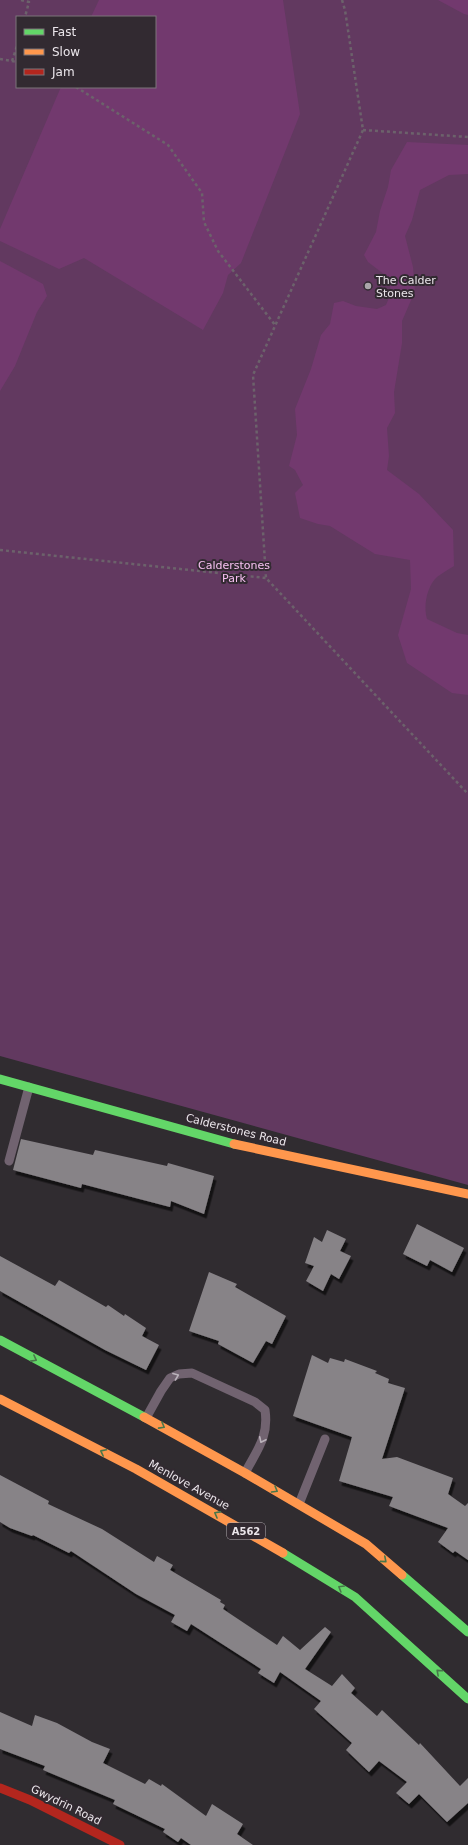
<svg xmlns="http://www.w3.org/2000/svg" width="468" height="1845" font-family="'DejaVu Sans',sans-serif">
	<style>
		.green { fill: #623960; fill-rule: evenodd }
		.forest { fill: #72396e }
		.building { fill: #878387; filter: url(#shadow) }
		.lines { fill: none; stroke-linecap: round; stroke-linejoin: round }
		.path { stroke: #6c626b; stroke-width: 2.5; stroke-dasharray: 3 3; stroke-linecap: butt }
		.lane { stroke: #716370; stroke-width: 9 }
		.fast { stroke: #63d668; stroke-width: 9 }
		.slow { stroke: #ff974d; stroke-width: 9 }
		.jam { stroke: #b3261e; stroke-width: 9 }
		.oneway { stroke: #48774a }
		.oneway2 { stroke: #bab2ba }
		.poi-dot { fill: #aaa5aa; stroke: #322a31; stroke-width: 1.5 }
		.labels { text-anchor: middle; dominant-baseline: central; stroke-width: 4; stroke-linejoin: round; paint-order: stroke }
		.shield { fill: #322a31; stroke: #b4aeb3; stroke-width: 1 }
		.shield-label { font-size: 10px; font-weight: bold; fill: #ebe6eb }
		.poi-label { font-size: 11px; fill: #ebe6eb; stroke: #322a31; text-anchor: start }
		.park-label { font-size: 11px; fill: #f7c0f1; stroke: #322a31 }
		.street-label { font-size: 11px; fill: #ebe6eb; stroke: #322a31 }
	</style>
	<defs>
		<filter id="shadow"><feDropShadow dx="2.5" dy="4.5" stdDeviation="0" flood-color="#0009"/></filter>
	</defs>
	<rect width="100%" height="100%" fill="#302c30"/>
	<path class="green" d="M 0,0 L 468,0 L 468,1185 L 0,1056 ZM 17,17 L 155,17 L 155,87 L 17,87 Z"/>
	<path class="forest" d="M 99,0 L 283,0 L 300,114 L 241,263 L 228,275 L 223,293 L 203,330 L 84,258 L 59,269 L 0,241 L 0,229 L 61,87 L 155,87 L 155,17 L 91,17 Z
		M 438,0 L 468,0 L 468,15 L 464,14 Z
		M 407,142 L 468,145 L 468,174 L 449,175 L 420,190 L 412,220 L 405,236 L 413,267 L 415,291 L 402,321 L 402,343 L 394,392 L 395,413 L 387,428 L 389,456 L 387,470 L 419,494 L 453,530 L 454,566 C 448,570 442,573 437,577 C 427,586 423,606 427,619 L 457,633 L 468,635 L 468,695 L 452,693 L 407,663 L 398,635 L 411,589 L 410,560 L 375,554 L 330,526 L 318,524 L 300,518 L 295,493 L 303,485 L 295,470 L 289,466 L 297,435 L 295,409 L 311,369 L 321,335 L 330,324 L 334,303 L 343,301 L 356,306 L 377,309 L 386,305 L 391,293 L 389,278 L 368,262 L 364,255 L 376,232 L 380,211 L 388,187 L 391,170 Z
		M 0,261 L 43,284 L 47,296 L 37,312 L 15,366 L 0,391 Z"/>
	<path class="building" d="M 21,1139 L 93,1155 L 95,1150 L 167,1166 L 168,1163 L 214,1176 L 204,1214 L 171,1201 L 170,1207 L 82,1184 L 81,1188 L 13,1170 Z
		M 417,1224 L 464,1248 L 452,1272 L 430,1260 L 427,1266 L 403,1254 Z
		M 327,1230 L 346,1239 L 340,1251 L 351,1256 L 339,1279 L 331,1274 L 323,1291 L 306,1281 L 314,1266 L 305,1263 L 314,1237 L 322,1242 Z
		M 0,1256 L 55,1286 L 59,1280 L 106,1307 L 108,1305 L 124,1316 L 125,1314 L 146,1328 L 142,1336 L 159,1345 L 146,1370 L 105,1350 L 0,1291 Z
		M 209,1272 L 237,1284 L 235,1287 L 286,1316 L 272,1344 L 266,1341 L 253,1363 L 218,1344 L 219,1341 L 189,1331 Z
		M 312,1355 L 328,1363 L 330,1358 L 344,1362 L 345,1359 L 377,1371 L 375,1373 L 389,1379 L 388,1383 L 405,1388 L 382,1459 L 397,1457 L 453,1478 L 448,1494 L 465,1506 L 468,1503 L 468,1560 L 455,1551 L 453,1553 L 438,1542 L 448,1528 L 389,1506 L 393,1497 L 339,1481 L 352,1437 L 293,1416 Z
		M 0,1475 L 49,1501 L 48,1504 L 102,1529 L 154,1562 L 157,1556 L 173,1565 L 170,1570 L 221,1600 L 220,1602 L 225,1605 L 223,1609 L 277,1645 L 283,1636 L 300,1650 L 325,1627 L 331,1632 L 305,1669 L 332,1686 L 342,1674 L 355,1688 L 351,1693 L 377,1716 L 382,1710 L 419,1745 L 420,1743 L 460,1786 L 468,1778 L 468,1803 L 447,1822 L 419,1794 L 409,1804 L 396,1793 L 407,1782 L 379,1761 L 369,1772 L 346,1750 L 352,1743 L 314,1709 L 321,1701 L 280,1672 L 274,1683 L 258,1673 L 261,1669 L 191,1624 L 187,1631 L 171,1622 L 175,1615 L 136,1594 L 71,1551 L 69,1553 L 33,1535 L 32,1536 L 10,1528 L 0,1522 Z
		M 0,1712 L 32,1726 L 35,1715 L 57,1723 L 92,1742 L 110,1749 L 103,1763 L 145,1784 L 149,1779 L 161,1786 L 162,1784 L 206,1816 L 212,1804 L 243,1824 L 237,1834 L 253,1845 L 191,1845 L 181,1838 L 178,1842 L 163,1832 L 165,1829 L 113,1804 L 115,1800 L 43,1770 L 45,1766 L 0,1749 Z"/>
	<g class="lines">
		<path class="path" d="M 21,0 L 29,2 L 25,17
			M 342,0 L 345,10 L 363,130 L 253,375 L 266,578 L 468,794
			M 0,59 L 17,62
			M 12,61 L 17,46
			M 76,87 L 168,145 L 202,193 L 204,222 L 218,251 L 275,325
			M 363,130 L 468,137
			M 0,550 L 266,578"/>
		<path class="lane" d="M 9,1161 L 29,1087
			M 146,1418 L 161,1391 L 170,1378 L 179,1374 L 192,1373 L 255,1402 L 265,1410 C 269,1437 257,1450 245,1473
			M 299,1504 L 325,1439"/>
		<path class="fast" d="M 0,1079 L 234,1144
			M 0,1340 L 144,1417
			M 283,1553 L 355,1597 L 468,1699
			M 402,1575 L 468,1632"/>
		<path class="slow" d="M 234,1144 L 468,1194
			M 0,1399 L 136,1469 L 283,1553
			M 144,1417 L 245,1473 L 366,1544 L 402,1575"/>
		<path class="jam" d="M 0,1788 L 30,1800 L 120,1845"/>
	</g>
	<defs><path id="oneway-chevron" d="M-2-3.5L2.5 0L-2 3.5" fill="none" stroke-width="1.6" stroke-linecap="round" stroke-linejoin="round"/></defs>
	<g class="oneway">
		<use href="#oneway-chevron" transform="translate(34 1359) rotate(28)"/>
		<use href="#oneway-chevron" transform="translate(162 1426) rotate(29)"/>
		<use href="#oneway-chevron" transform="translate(103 1452) rotate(-153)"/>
		<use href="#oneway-chevron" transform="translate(275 1490) rotate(30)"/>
		<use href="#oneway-chevron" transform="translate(217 1514) rotate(-151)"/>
		<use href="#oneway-chevron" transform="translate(384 1560) rotate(41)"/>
		<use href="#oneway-chevron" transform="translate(341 1588) rotate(-149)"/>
		<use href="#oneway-chevron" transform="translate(439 1672) rotate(-138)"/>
	</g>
	<g class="oneway2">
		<use href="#oneway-chevron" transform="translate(176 1376) rotate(-21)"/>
		<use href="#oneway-chevron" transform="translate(262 1440) rotate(115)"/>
	</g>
	<circle class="poi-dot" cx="368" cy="286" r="4"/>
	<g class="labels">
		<rect class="shield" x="227" y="1523" width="38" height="16" rx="3"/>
		<g class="shield-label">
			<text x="246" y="1531">A562</text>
		</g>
		<g class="poi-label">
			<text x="376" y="280">The Calder<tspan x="376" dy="13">Stones</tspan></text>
		</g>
		<g class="park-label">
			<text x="234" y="565">Calderstones<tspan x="234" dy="13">Park</tspan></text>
		</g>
		<g class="street-label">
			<text transform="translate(236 1130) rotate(14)">Calderstones Road</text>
			<text transform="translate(189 1485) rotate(29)">Menlove Avenue</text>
			<text transform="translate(66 1805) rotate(26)">Gwydrin Road</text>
		</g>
	</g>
	<rect x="16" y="16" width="140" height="72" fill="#322a31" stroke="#7c757b"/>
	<rect x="24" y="29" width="20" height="6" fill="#63d668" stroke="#7c757b"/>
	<text x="52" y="36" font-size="12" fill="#ebe6eb">Fast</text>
	<rect x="24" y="49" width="20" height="6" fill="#ff974d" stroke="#7c757b"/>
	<text x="52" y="56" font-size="12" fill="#ebe6eb">Slow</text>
	<rect x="24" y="69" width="20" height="6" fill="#b3261e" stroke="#7c757b"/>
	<text x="52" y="76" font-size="12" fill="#ebe6eb">Jam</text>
</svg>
